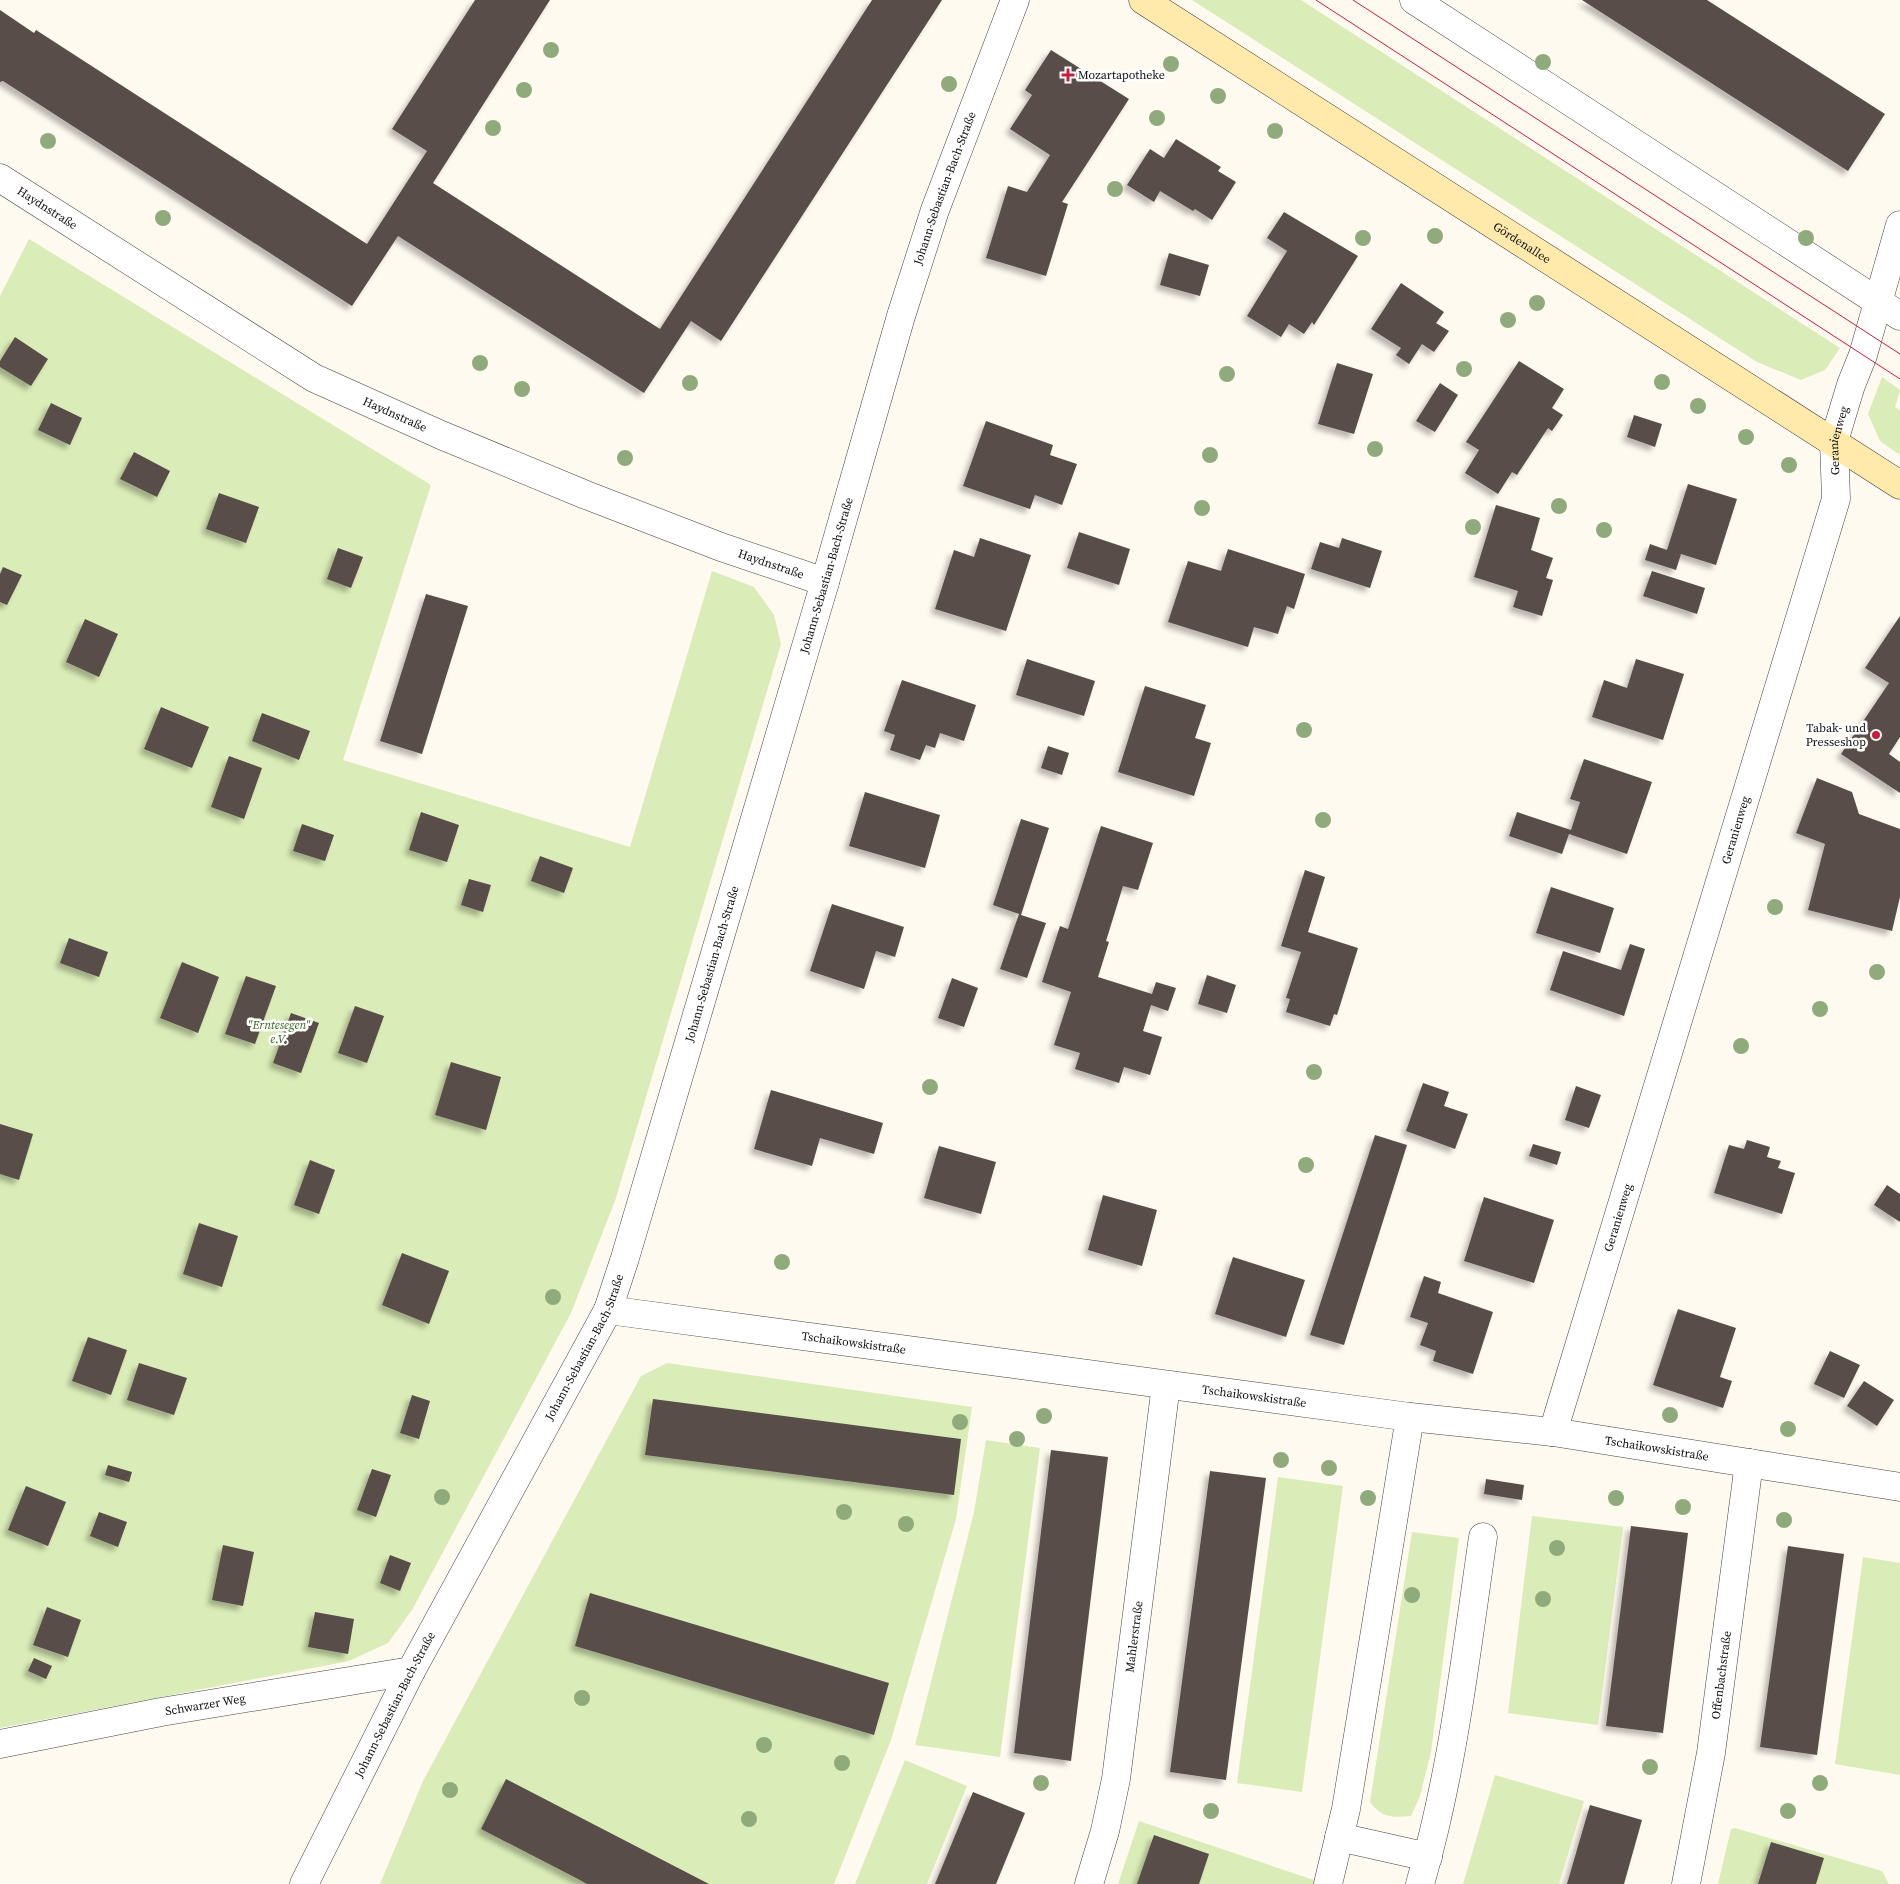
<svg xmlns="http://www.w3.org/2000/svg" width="1900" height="1884" font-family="'Source Serif 4',serif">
	<defs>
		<filter id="shadow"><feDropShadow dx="-4.5" dy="4.5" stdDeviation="2.5" flood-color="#0004"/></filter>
	</defs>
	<rect width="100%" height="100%" fill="#fffaf0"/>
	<path fill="#daecb7" d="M1192 0H1301L1840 348 1825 370 1801 380 1757 362Z
		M29 239 431 485 343 760 630 847 712 571 754 587 774 615 781 644 615 1201 571 1313 412 1610 388 1643 349 1661 0 1728V296Z
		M1882 377 1900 390 1895 407 1900 410V455L1880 441 1868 414Z
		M667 1363 972 1407 956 1519 891 1740 834 1884H380L423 1781 641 1376Z
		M986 1440 1040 1448 1000 1757 915 1745 974 1512Z
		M1278 1477 1343 1486 1302 1792 1237 1783Z
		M1532 1516 1623 1527 1598 1725 1508 1713Z
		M1412 1532 1459 1538 1431 1752 1420 1796 1411 1816C1391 1817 1383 1819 1370 1802Z
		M1863 1557 1900 1563V1775L1835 1764Z
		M905 1760 967 1786 927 1884H855Z
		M1495 1775 1584 1801 1559 1884H1463Z
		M1139 1821 1317 1881 1316 1884H1118Z
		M1735 1828 1882 1871 1889 1884H1718L1731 1829Z"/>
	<path fill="#584d4a" filter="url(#shadow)" d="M475 0H550L433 183 660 329 872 0H942L721 341 691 321 644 393 398 236 352 306 3 81 0 82V10L34 33 36 30 367 244 427 151 392 129Z
		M1582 0H1707L1885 114 1848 171Z
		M1051 50 1129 99 1062 202 1068 204 1046 276 986 258 1008 186 1027 192 1050 155 1010 129 1032 95 1025 90Z
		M1176 139 1221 167 1218 171 1236 182 1212 220 1195 209 1193 211 1160 191 1154 202 1127 185 1150 149 1164 158Z
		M1284 212 1358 256 1314 325 1312 322 1304 334 1289 324 1281 337 1247 316 1287 251 1267 238Z
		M1169 253 1209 265 1200 296 1160 285Z
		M1401 283 1444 312 1436 323 1449 331 1434 352 1422 344 1409 364 1396 355 1401 348 1371 329Z
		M15 337 48 359 31 386 0 367V361Z
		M1519 361 1564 389 1552 408 1563 415 1552 431 1548 428 1517 475 1512 472 1498 494 1465 473 1479 450 1466 442Z
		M1337 363 1373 374 1354 434 1318 424Z
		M1440 383 1458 395 1435 432 1416 421Z
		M51 403 82 418 70 445 38 430Z
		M1634 415 1662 424 1655 447 1627 437Z
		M986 421 1053 445 1050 455 1077 464 1062 505 1035 495 1030 509 963 486Z
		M134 452 170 471 157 497 120 479Z
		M1688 484 1737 499 1716 565 1681 554 1676 570 1645 560 1650 544 1667 550Z
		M219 493 259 507 246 543 206 529Z
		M1496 505 1540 518 1531 550 1553 558 1546 578 1553 580 1542 616 1513 607 1518 591 1474 577Z
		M1079 532 1130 549 1119 585 1067 568Z
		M980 538 1031 555 1006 631 935 609 954 550 974 557Z
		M1342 538 1382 551 1370 588 1311 569 1320 542 1339 548Z
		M338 548 363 557 351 588 327 579Z
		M1228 549 1305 574 1294 609 1287 606 1278 634 1254 627 1248 647 1168 622 1188 561 1221 571Z
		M3 567 22 575 7 605 0 602V574Z
		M1652 571 1705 588 1697 614 1643 596Z
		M426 594 468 606 422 754 380 741Z
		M1900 616V737L1889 754 1900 762V793L1841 754 1889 683 1865 668Z
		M85 619 118 634 99 677 66 662Z
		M1027 659 1095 681 1084 716 1016 695Z
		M1636 659 1684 674 1663 740 1592 717 1604 680 1627 688Z
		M902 680 976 705 964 741 940 733 935 748 926 745 920 760 890 750 895 735 884 731Z
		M1145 686 1206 705 1195 738 1211 743 1194 796 1118 772Z
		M161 707 209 727 192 768 144 749Z
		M262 713 310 731 299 760 252 741Z
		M1048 746 1069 753 1062 775 1041 768Z
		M229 756 262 768 244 819 211 807Z
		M1584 759 1652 782 1627 854 1569 834 1562 854 1509 836 1517 812 1571 830 1580 802 1570 799Z
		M1817 778 1852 792 1859 814 1900 829V897L1892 931 1808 910 1825 844 1796 833Z
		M865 792 940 815 925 868 849 846Z
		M421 812 459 825 447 862 409 850Z
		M1021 819 1049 828 1021 915 1046 923 1027 978 1000 969 1019 914 993 905Z
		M302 824 334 835 325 861 293 851Z
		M1101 826 1153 843 1138 890 1123 886 1106 941 1109 942 1098 977 1152 994 1156 982 1176 988 1168 1011 1151 1005 1143 1031 1162 1037 1150 1075 1124 1067 1119 1083 1075 1069 1080 1053 1054 1045 1071 992 1042 982 1060 926 1068 929Z
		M540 856 573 868 564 893 531 881Z
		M1305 870 1325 877 1308 932 1358 948 1337 1015 1334 1014 1330 1026 1286 1012 1290 999 1286 998 1301 952 1281 946Z
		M469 879 491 885 483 912 461 905Z
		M1551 887 1614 908 1600 953 1536 933Z
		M832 904 904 927 895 957 876 951 864 989 810 971Z
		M69 938 108 952 99 977 60 963Z
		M1630 944 1645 949 1624 1016 1550 990 1563 951 1621 970Z
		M182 962 219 977 198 1033 160 1018Z
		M1207 975 1236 985 1227 1013 1198 1004Z
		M246 976 276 986 255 1044 225 1034Z
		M952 978 978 988 964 1027 938 1018Z
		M355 1006 384 1016 367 1063 338 1053Z
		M291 1013 319 1023 301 1073 273 1063Z
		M451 1062 501 1077 486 1130 435 1115Z
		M1423 1083 1449 1092 1444 1106 1468 1114 1455 1149 1406 1131Z
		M1576 1086 1601 1095 1589 1128 1565 1120Z
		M771 1090 883 1123 874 1154 820 1138 812 1166 754 1149Z
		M0 1124 33 1134 19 1180 0 1174Z
		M1375 1135 1407 1145 1344 1345 1310 1335Z
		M1747 1140 1770 1147 1767 1157 1781 1161 1778 1168 1795 1173 1782 1214 1714 1193 1729 1145 1744 1149Z
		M1533 1144 1561 1152 1557 1165 1529 1156Z
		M939 1146 996 1162 981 1214 924 1198Z
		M310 1160 335 1170 319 1214 294 1205Z
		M1887 1185 1900 1194V1222L1874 1205Z
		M1103 1195 1157 1210 1142 1266 1088 1250Z
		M1484 1197 1554 1220 1534 1283 1464 1261Z
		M199 1223 238 1236 222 1287 183 1274Z
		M402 1253 449 1271 429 1324 382 1305Z
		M1233 1257 1305 1280 1286 1337 1215 1314Z
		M1424 1276 1441 1282 1438 1293 1493 1312 1473 1374 1433 1361 1436 1351 1420 1345 1428 1323 1410 1317Z
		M1678 1309 1736 1328 1720 1377 1732 1381 1723 1408 1653 1385Z
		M88 1337 127 1350 111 1395 72 1381Z
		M1830 1351 1860 1365 1844 1398 1814 1384Z
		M139 1363 187 1378 174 1415 127 1400Z
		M1864 1381 1894 1400 1877 1426 1847 1406Z
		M412 1395 430 1401 419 1439 400 1433Z
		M653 1399 961 1439 954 1495 645 1455Z
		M1051 1450 1108 1457 1071 1761 1014 1753Z
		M108 1465 132 1472 129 1482 105 1475Z
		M372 1469 391 1475 376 1517 357 1510Z
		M1210 1471 1266 1478 1226 1780 1170 1772Z
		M1486 1479 1524 1485 1522 1500 1484 1494Z
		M26 1486 66 1502 48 1546 8 1530Z
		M99 1512 127 1522 118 1547 90 1536Z
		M1631 1526 1688 1533 1663 1733 1606 1726Z
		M223 1545 254 1552 243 1606 212 1600Z
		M1788 1546 1844 1554 1817 1755 1760 1747Z
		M390 1555 411 1563 400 1591 380 1583Z
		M590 1593 889 1683 874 1735 575 1646Z
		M47 1607 81 1620 68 1657 33 1645Z
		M315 1612 354 1619 348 1654 308 1647Z
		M34 1658 52 1666 46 1679 28 1671Z
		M506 1779 709 1884H587L580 1880 481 1829Z
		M973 1792 1025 1813 996 1884H935Z
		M1590 1805 1642 1820 1624 1884H1567Z
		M1154 1835 1209 1854 1199 1884H1137Z
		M1771 1842 1824 1858 1816 1884H1758Z"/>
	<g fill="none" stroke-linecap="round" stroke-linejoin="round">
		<g stroke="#414141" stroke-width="29">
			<g id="street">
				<path d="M1414 0 1900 316"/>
				<path id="s1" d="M0 178 314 378 441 435 586 495 721 547 825 582"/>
				<path id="s2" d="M608 1310 1410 1417 1553 1432 1900 1487"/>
				<path id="s3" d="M1553 1432 1836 499 1834 441 1851 385 1863 355 1900 225"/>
				<path id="s4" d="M0 1744 161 1712 411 1671"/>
				<path d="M1339 1837 1428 1857"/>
				<path id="s5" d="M304 1884 411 1671 608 1310 625 1258 825 582 901 316 935 210 1015 0"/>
				<path id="s6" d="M1089 1884 1105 1831 1116 1779 1166 1385"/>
				<path d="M1328 1884 1346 1809 1410 1417"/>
				<path d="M1420 1884C1453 1771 1466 1653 1483 1537"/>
				<path id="s7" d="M1686 1884 1711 1753 1749 1463"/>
			</g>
		</g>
		<g stroke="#303030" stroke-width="29">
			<g id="secondary">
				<path id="s8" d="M1143 0 1900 485"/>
			</g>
		</g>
		<use href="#street" stroke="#fff" stroke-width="28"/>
		<use href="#secondary" stroke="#ffeaab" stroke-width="28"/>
		<path stroke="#c71e3e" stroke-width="1" d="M1316 0 1900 379
			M1353 0 1900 354"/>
	</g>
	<g fill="#90ab7b">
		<circle cx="551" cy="50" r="8"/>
		<circle cx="1543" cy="62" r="8"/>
		<circle cx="1171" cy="64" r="8"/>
		<circle cx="949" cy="84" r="8"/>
		<circle cx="524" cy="90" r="8"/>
		<circle cx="1218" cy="96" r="8"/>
		<circle cx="1157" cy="118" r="8"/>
		<circle cx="493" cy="128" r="8"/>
		<circle cx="1275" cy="131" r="8"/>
		<circle cx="48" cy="141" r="8"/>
		<circle cx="1115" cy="189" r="8"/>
		<circle cx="163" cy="218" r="8"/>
		<circle cx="1435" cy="236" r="8"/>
		<circle cx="1363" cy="238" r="8"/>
		<circle cx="1806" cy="238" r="8"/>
		<circle cx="1537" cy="303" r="8"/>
		<circle cx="1508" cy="320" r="8"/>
		<circle cx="480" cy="363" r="8"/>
		<circle cx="1464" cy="369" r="8"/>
		<circle cx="1227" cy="374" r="8"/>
		<circle cx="1662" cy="382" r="8"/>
		<circle cx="690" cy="383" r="8"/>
		<circle cx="522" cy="389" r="8"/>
		<circle cx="1698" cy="406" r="8"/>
		<circle cx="1746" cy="437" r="8"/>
		<circle cx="1375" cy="449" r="8"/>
		<circle cx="1210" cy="455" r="8"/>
		<circle cx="625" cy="458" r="8"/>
		<circle cx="1789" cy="465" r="8"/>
		<circle cx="1559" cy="506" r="8"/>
		<circle cx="1202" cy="508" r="8"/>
		<circle cx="1473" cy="527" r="8"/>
		<circle cx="1604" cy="530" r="8"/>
		<circle cx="1304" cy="730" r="8"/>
		<circle cx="1323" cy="820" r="8"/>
		<circle cx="1775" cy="907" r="8"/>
		<circle cx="1877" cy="972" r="8"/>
		<circle cx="1820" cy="1009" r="8"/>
		<circle cx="1741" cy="1046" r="8"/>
		<circle cx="1314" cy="1072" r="8"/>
		<circle cx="930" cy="1087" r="8"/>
		<circle cx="1306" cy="1165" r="8"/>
		<circle cx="782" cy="1262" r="8"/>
		<circle cx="553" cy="1297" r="8"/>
		<circle cx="1670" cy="1415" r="8"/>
		<circle cx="1044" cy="1416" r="8"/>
		<circle cx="960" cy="1422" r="8"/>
		<circle cx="1788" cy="1429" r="8"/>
		<circle cx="1017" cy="1439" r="8"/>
		<circle cx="1281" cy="1460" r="8"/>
		<circle cx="1329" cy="1468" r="8"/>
		<circle cx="442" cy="1497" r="8"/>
		<circle cx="1368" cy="1498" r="8"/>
		<circle cx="1616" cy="1498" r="8"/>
		<circle cx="1683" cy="1507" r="8"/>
		<circle cx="844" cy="1512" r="8"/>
		<circle cx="1784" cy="1520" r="8"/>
		<circle cx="906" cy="1524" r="8"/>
		<circle cx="1557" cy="1548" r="8"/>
		<circle cx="1412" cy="1595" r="8"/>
		<circle cx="1543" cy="1599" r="8"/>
		<circle cx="582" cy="1698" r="8"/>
		<circle cx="764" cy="1745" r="8"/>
		<circle cx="842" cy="1763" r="8"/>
		<circle cx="1650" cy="1767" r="8"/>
		<circle cx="1041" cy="1783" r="8"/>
		<circle cx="1820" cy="1783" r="8"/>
		<circle cx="450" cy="1790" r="8"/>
		<circle cx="1211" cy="1811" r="8"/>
		<circle cx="1788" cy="1811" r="8"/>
		<circle cx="749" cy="1819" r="8"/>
	</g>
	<g fill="#c71e3e" stroke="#fff" stroke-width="2">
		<path d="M1065.5 67.5h5v5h5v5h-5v5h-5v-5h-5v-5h5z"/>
		<circle cx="1876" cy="735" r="5"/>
	</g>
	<g text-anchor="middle" stroke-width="5" stroke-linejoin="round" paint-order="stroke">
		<g font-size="12" fill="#0e0e0e" stroke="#fff" text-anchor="start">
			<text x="1078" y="79">Mozartapotheke</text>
			<text x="1866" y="732" text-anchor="end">Tabak- und<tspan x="1866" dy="14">Presseshop</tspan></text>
		</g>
		<g font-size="12" fill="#0e0e0e" stroke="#fff">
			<text dy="4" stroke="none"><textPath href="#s5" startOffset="1821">Johann-Sebastian-Bach-Straße</textPath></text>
			<text dy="4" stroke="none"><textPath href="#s1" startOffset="56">Haydnstraße</textPath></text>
			<text dy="4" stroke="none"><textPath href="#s8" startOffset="450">Gördenallee</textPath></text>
			<text dy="4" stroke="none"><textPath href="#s1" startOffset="461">Haydnstraße</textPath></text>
			<text dy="4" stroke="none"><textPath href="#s3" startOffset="1034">Geranienweg</textPath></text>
			<text dy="4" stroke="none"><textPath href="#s1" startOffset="866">Haydnstraße</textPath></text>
			<text dy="4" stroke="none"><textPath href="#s5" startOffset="1416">Johann-Sebastian-Bach-Straße</textPath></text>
			<text dy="4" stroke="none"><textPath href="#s3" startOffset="629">Geranienweg</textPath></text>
			<text dy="4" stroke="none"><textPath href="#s5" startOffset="1011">Johann-Sebastian-Bach-Straße</textPath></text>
			<text dy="4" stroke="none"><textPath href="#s3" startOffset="224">Geranienweg</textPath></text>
			<text dy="4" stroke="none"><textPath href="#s2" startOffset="248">Tschaikowskistraße</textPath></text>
			<text dy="4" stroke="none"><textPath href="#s5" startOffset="606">Johann-Sebastian-Bach-Straße</textPath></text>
			<text dy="4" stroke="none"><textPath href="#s2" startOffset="652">Tschaikowskistraße</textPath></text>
			<text dy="4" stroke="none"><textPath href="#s2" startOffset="1058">Tschaikowskistraße</textPath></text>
			<text dy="4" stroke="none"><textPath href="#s6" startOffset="252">Mahlerstraße</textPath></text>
			<text dy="4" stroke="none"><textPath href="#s7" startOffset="212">Offenbachstraße</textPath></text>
			<text dy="4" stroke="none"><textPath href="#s4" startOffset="209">Schwarzer Weg</textPath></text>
			<text dy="4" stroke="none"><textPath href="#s5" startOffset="201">Johann-Sebastian-Bach-Straße</textPath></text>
		</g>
		<g font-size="12" font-style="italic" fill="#366a1b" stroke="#fff">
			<text x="279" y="1029">"Erntesegen"<tspan x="279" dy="14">e.V.</tspan></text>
		</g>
	</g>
</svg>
